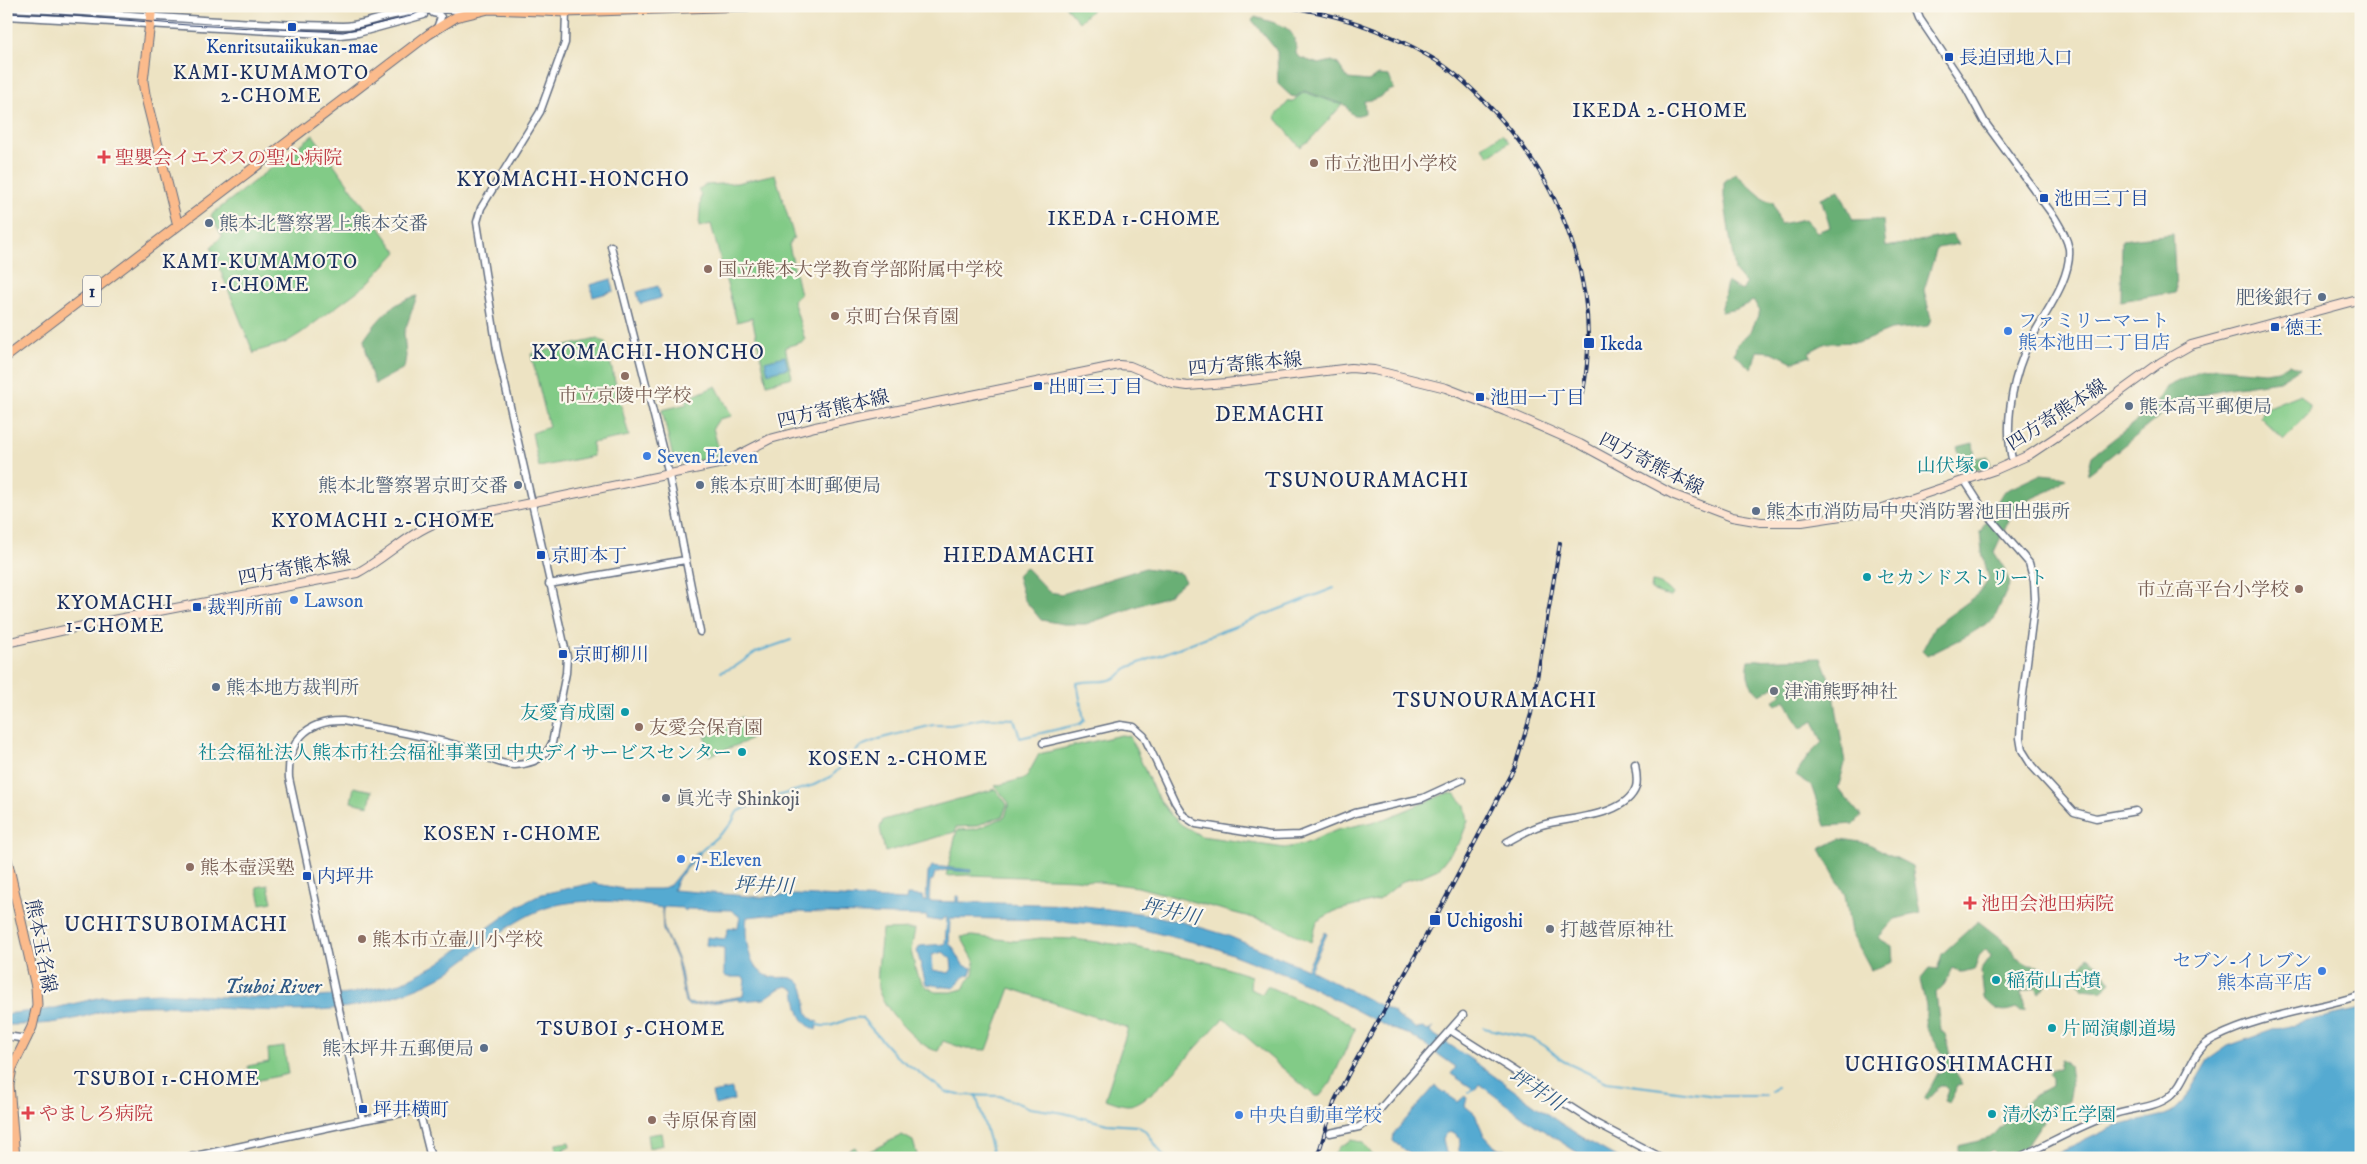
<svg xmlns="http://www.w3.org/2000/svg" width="2367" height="1164" font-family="'IM FELL DW Pica','Noto Serif JP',serif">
	<rect width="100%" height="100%" fill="#fbf7ec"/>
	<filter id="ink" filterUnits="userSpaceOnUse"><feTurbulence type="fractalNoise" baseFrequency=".02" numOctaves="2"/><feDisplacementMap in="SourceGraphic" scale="10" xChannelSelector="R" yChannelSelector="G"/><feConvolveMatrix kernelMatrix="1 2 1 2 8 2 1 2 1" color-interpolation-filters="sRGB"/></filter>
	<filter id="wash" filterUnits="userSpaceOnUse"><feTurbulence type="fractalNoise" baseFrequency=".0096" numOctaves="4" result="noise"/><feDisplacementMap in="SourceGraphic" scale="20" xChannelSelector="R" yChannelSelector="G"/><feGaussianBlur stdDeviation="1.12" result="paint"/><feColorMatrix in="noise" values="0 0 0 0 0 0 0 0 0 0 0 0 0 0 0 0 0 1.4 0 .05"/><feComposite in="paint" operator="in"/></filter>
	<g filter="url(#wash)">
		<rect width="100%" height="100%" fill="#ede3c3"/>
		<path fill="#82cb87" stroke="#4e7d72" d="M1065 6H1096L1079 22Z
			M1304 92 1342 105 1310 140 1300 147 1275 117 1289 101H1293Z
			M1502 134 1509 142 1489 156 1482 147Z
			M313 135 397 252 367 284 301 333 285 343 254 352V354L211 247 222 236 211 215Z
			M775 174 794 237 789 245 800 295 793 300 805 340 802 342 785 347 792 377 767 384 752 318 737 322 711 224 699 227 701 194 698 190 705 185 737 183Z
			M597 339 605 342 629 436 592 443 593 456 539 467 532 433 549 427 531 354Z
			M716 386 732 416 719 419 713 428 720 454 706 459 677 464 674 462 662 410 687 404 686 399Z
			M2300 394 2310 405 2309 412 2284 440 2260 417 2263 409Z
			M1652 582C1661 583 1667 587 1673 594L1671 597 1651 590Z
			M742 717 750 740 709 756 705 737Z
			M1121 735 1130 736 1154 791 1169 813 1182 825 1201 836 1285 848 1304 844 1337 830 1385 819 1447 793 1455 794 1465 805 1468 821 1460 841 1438 869 1422 876 1403 881 1379 900 1335 911 1317 921 1311 942 1272 923 1138 887 1076 879 969 875 946 876 957 830 976 829 1005 817 1009 803 995 786 1026 778 1039 754Z
			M354 787 372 791 369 806 351 802Z
			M995 789 1007 804 1003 816 975 826 956 827 955 832 885 852 880 828 883 820Z
			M268 885 272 902 261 904 257 887Z
			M915 929 911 951 917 975 925 986 936 992H952L963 989 973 974 975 962 961 937 972 936 1015 941 1041 938 1073 939 1130 946 1210 963 1251 976 1250 989 1262 994 1267 986 1340 1018 1349 1023 1355 1029 1331 1082 1320 1096H1315L1228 1021 1223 1019C1204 1036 1150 1107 1128 1105 1121 1105 1112 1101 1105 1099L1128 1028 1010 988 987 1050 966 1049 943 1041 938 1051C921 1050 881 1006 878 988 876 974 881 946 882 930Z
			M284 1047 288 1074 250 1082 248 1066 269 1062 268 1049Z
			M661 1133 663 1145 649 1148 647 1135Z
			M902 1135 913 1141 918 1158H835L855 1147 860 1156Z
			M1352 1140 1362 1142 1375 1158H1332L1339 1147Z
			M569 1142 570 1147 564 1148 565 1158H551L556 1156V1144Z"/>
		<path fill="#69af74" stroke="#426f69" d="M1255 17C1279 25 1297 24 1296 54L1301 58 1319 64 1332 61 1338 64 1348 79 1368 81 1379 75 1389 76 1394 89C1380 94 1383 99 1364 101L1365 113C1356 117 1350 116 1347 106L1304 91 1296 97 1291 96 1278 84 1277 51 1252 20Z
			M1735 173 1765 200 1773 202 1780 224 1805 219 1817 232 1830 227 1821 198 1839 190 1853 220 1874 219 1883 221 1886 247 1952 235 1959 244 1937 248 1924 290 1931 319 1928 326 1891 330 1861 342 1826 343 1809 352 1811 356 1793 362 1772 352 1757 351 1752 369 1734 354 1737 344 1751 331 1760 311 1753 301 1737 309 1721 312 1727 282 1742 291 1746 284 1735 271 1724 197V182Z
			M2173 234 2176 292 2121 301 2122 240Z
			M417 296 404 333 406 356 404 368 375 384 370 370 364 340C378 319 392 302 417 296Z
			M2289 364 2300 368 2279 381 2229 388 2176 400 2155 420 2087 475 2092 456 2154 407 2166 387 2199 371 2217 368 2265 372 2278 370Z
			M1973 443 1975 458 1988 456 1991 465 1966 474 1957 447Z
			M2041 474 2061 476 2066 478 2051 490 2030 499 2021 507 2010 518 1994 552 2004 568 2010 583 1994 619 1967 636 1927 656 1922 651 1935 626 1979 594 1989 579 1982 552 1980 532 2003 492Z
			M1025 567 1049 592 1062 594 1145 568 1180 573 1185 581 1167 596 1086 624H1063L1041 620 1024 599 1017 575Z
			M1821 658 1833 688 1845 763 1838 788 1861 816 1854 824 1825 826 1811 785 1796 775 1808 756 1822 742 1813 721 1800 729 1785 700 1776 705 1773 702 1782 693 1776 685 1760 695C1748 685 1746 675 1749 660Z
			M1840 839 1867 843 1912 866 1920 913 1895 919 1878 938 1892 946 1893 962 1871 970 1851 933 1845 895 1820 849Z
			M1978 921 2010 946 2015 957 2029 965 2040 966 2049 970C2049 980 2047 987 2039 993L2036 987 2022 992 2025 1010 2020 1011 2016 1008C2000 1014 1996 1010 1984 998L1981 971 1991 957 1986 949 1979 956 1974 970 1963 973 1953 968 1944 985 1936 993 1940 1030 1945 1034 1953 1068 1963 1084 1958 1085 1949 1103 1944 1101 1948 1090 1944 1086H1940L1928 1099H1924L1938 1073 1943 1071 1945 1064 1943 1054 1926 1028V1006L1920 980 1929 969 1937 970 1942 954Z
			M2088 957 2102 969 2111 982 2101 991 2083 989 2079 982 2078 970Z
			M2061 1060 2069 1065 2072 1086 2069 1101 2049 1112 2023 1151 2005 1158H1996V1154L1992 1150 1980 1158 1959 1156V1146L1990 1138 2014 1112 2035 1095 2052 1086V1079L2048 1075 2051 1070 2059 1069Z"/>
		<path fill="#54aad1" stroke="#386c98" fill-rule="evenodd" d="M611 279 614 291 593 297 590 285Z
			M658 286 661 298 640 304 637 292Z
			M785 356 788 368 768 373 765 361Z
			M698 851 701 853 679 877 673 890 760 897 796 895 906 900 907 895 922 896 923 901H926L928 873 932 866 971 870V872L945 870 935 873 933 880 930 881 929 901 956 902V896H959L958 902 1077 905 1146 914 1182 922 1226 935 1307 969 1325 932 1327 934 1310 970 1395 1013V1015L1417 1029 1423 1028 1428 1031 1434 1026 1430 1032C1494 1072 1550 1122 1618 1158H1586L1527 1120 1479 1084 1475 1090 1451 1074 1456 1067 1411 1035 1392 1029 1294 978 1213 947 1136 928 1108 925 1048 920 950 918 949 944 953 947 963 965 972 968 970 974 962 978 954 988 926 984 917 951 920 946 945 944 947 917 939 921 927 919V916L796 912 747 917C744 936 747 971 771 977 781 979 792 974 800 983 811 996 799 1015 818 1022L816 1030C798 1022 798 1008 795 990L788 986 780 988 764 999 739 1001V999L689 1006 685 1002 677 961 663 930 662 908C630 902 593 898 561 904 518 912 483 948 448 972 426 987 386 1000 360 1005 280 1020 200 1001 122 1007 107 1008 92 1015 78 1018 54 1024 31 1025 6 1025V1014L51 1009 102 997 121 995 159 993 226 997 311 998 348 994 401 983 436 965 520 905 542 894 593 883 623 889H661L670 885ZM666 907 682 908 686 911V909L731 910 740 917 738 927 728 929 725 939 707 937 706 945 724 948V975L727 977H742L745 979 743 996 696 1004 687 1003C683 991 683 977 679 964 672 942 660 934 663 908ZM943 952 951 959 952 969 949 973 933 970 932 955Z
			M2361 1009V1158H2048L2113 1127 2165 1115 2175 1110 2184 1101 2208 1060 2228 1046 2281 1027Z
			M1435 1086 1458 1102 1465 1096 1467 1098 1465 1106 1475 1114 1484 1135 1495 1147 1531 1158H1421L1405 1151 1393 1141 1394 1133ZM1453 1132 1461 1138 1458 1154 1453 1157 1446 1153 1443 1139 1447 1133Z
			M732 1089 734 1100 715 1105 712 1093Z"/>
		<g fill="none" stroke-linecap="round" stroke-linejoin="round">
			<path stroke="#54aad1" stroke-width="2" d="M721 672 736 666 756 652 791 640
				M700 852 731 824 737 812 758 802 814 785 832 776 861 746 882 738 933 725H951L986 718 1014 719 1020 738 1080 724 1084 720 1077 683C1103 678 1107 688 1129 667L1334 588
				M815 1024C835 1032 843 1015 862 1018L896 1056 946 1092 959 1095 1000 1096 1030 1108 1064 1113 1107 1124 1137 1126 1146 1131 1165 1158
				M1484 1028 1533 1039 1545 1046 1563 1061 1607 1082 1716 1096H1766
				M1771 1092 1777 1087
				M1469 1093 1474 1087
				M976 1095 994 1158"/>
		</g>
	</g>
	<g filter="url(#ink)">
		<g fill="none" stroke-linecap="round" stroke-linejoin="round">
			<g stroke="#646e81" stroke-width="9">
				<path id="tertiary" d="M1915 6 1920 19 1965 86 1984 121 2055 218C2061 228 2067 238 2069 249 2072 284 2036 323 2024 354 2011 386 2004 429 2013 463
					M6 8C118 12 230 25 342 26 360 26 377 18 394 15 418 10 448 8 472 11
					M433 13 438 14 441 17 437 28
					M6 16 340 35 358 33 424 15
					M611 246 669 475 700 632
					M1965 481 1985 512 2029 563 2034 581 2035 599 2022 702 2020 738 2022 750 2032 766 2074 812 2096 818 2136 811
					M549 584 685 560
					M1043 743 1121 725 1134 727 1144 736 1175 802 1184 816 1196 824 1270 836 1300 835 1355 813 1423 798 1462 780
					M1507 842C1518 836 1529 829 1542 825 1567 817 1625 818 1636 787 1638 780 1636 771 1635 764
					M1450 1030 1597 1124 1662 1158
					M6 1036 27 1039
					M363 1120 289 778C287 742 306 720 343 721 382 729 422 735 460 746 478 751 496 765 515 765 531 764 546 758 552 743L566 673 567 657 497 349 477 222 481 208 540 112 565 43 566 12
					M1330 1133 1359 1127 1373 1117 1463 1015
					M186 1158 363 1120 419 1110 431 1158
					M2017 1158C2049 1144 2078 1126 2111 1115 2129 1108 2153 1109 2169 1097 2190 1081 2189 1050 2215 1038 2261 1015 2312 1010 2361 995"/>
			</g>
			<g stroke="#646e81" stroke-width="10">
				<path id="secondary" d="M6 643 92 624 357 573C386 558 407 534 438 522L723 463 770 439 815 427 1119 365 1130 366 1173 384 1188 386 1226 383 1351 368 1374 370 1446 388 1505 411 1580 444 1674 495 1732 517 1761 522H1802L1874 511 1995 470 2029 455 2077 423 2161 362 2191 345 2361 299"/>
			</g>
			<g stroke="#646e81" stroke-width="11">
				<path id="primary" d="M152 6 143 81 145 94 178 226
					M6 357 429 34 456 17 489 9 566 12 748 6
					M6 855 36 987 37 1005 32 1027 12 1068 9 1085 15 1158"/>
			</g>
			<use href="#tertiary" stroke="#fff" stroke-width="6"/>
			<use href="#secondary" stroke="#fde4d1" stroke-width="8"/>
			<use href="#primary" stroke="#fbbb8c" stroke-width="9"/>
			<path stroke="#1b2f5e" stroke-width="1" d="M6 13 61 15 188 25 343 32 411 16 431 6"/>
			<g stroke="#1b2f5e" stroke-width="4">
				<path id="rail" d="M1279 6C1333 12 1385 30 1432 58 1454 71 1472 89 1490 107 1561 181 1603 289 1583 392
					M1317 1158 1335 1100 1350 1071 1420 947 1515 766 1531 714 1560 543"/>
			</g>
			<use href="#rail" stroke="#fbf7ec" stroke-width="2" stroke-dasharray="5.5" stroke-linecap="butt"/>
		</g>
	</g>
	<g fill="#1a4fb4" stroke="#fbf7ec" stroke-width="2">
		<rect x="287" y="22" width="10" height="10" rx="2.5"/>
		<rect x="1944" y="52" width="10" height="10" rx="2.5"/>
		<rect x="2039" y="193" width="10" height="10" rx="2.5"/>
		<rect x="2270" y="322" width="10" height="10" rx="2.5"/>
		<rect x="1583" y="337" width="12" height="12" rx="2.5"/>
		<rect x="1033" y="381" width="10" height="10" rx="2.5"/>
		<rect x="1475" y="392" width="10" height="10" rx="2.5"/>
		<rect x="536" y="550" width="10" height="10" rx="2.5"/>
		<rect x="192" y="602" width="10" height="10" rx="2.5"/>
		<rect x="558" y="649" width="10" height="10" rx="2.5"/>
		<rect x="302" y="871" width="10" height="10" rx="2.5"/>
		<rect x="1429" y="914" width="12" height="12" rx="2.5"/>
		<rect x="358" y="1104" width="10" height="10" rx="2.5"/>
	</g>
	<g fill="#e0444e" stroke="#fbf7ec" stroke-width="2">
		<path d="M101.5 149.5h5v5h5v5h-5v5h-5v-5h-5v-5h5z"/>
		<path d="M1967.5 895.5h5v5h5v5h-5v5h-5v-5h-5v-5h5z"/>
		<path d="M25.5 1105.5h5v5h5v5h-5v5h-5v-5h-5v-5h5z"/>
	</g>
	<g fill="#8d6e63" stroke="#fbf7ec" stroke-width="2">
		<circle cx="1314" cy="163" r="5"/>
		<circle cx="708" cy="269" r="5"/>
		<circle cx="835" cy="316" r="5"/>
		<circle cx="625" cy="376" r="5"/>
		<circle cx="2299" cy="589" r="5"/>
		<circle cx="639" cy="727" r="5"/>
		<circle cx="190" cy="867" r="5"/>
		<circle cx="362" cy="939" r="5"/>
		<circle cx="652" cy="1120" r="5"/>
	</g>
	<g fill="#5c6f8a" stroke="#fbf7ec" stroke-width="2">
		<circle cx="209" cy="223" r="5"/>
		<circle cx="2322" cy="297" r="5"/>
		<circle cx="2129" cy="406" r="5"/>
		<circle cx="518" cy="485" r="5"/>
		<circle cx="700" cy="485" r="5"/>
		<circle cx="1756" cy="511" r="5"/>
		<circle cx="216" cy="687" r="5"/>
		<circle cx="484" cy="1048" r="5"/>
	</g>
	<g fill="#3f7fe0" stroke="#fbf7ec" stroke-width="2">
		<circle cx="2008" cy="331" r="5"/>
		<circle cx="647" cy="456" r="5"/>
		<circle cx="294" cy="600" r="5"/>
		<circle cx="681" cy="859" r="5"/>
		<circle cx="2322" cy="971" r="5"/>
		<circle cx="1239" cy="1115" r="5"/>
	</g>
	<g fill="#0f9aa8" stroke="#fbf7ec" stroke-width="2">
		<circle cx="1984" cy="465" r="5"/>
		<circle cx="1867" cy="577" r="5"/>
		<circle cx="625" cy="712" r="5"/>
		<circle cx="742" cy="752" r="5"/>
		<circle cx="1996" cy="980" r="5"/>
		<circle cx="2052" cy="1028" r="5"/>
		<circle cx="1992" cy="1114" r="5"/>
	</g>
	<g fill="#6b7280" stroke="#fbf7ec" stroke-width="2">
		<circle cx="1774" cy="691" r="5"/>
		<circle cx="666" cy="798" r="5"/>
		<circle cx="1550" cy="929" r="5"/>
	</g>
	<g text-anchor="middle" stroke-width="4.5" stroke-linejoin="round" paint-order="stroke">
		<rect fill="#fbf7ec" stroke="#5e6b89" stroke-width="1" x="83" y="275.5" width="18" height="31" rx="4"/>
		<g font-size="18" font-weight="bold" fill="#1b2f5e">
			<text x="92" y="297">1</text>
		</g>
		<g font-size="19" fill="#164399" stroke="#fbf7ec" text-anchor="start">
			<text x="292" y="53" text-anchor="middle">Kenritsutaiikukan-mae</text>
			<text x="1959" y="64">長迫団地入口</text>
			<text x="2054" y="205">池田三丁目</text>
			<text x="2285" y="334">徳王</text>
			<text x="1600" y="350">Ikeda</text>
			<text x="1048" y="393">出町三丁目</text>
			<text x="1490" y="404">池田一丁目</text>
			<text x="551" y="562">京町本丁</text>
			<text x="207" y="614">裁判所前</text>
			<text x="573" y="661">京町柳川</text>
			<text x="317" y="883">内坪井</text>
			<text x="1446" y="927">Uchigoshi</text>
			<text x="373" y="1116">坪井横町</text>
		</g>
		<g font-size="19" fill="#be3a42" stroke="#fbf7ec" text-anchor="start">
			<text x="115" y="164">聖嬰会イエズスの聖心病院</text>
			<text x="1981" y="910">池田会池田病院</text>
			<text x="39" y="1120">やましろ病院</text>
		</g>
		<g font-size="19" fill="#785e54" stroke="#fbf7ec" text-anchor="start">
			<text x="1324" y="170">市立池田小学校</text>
			<text x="718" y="276">国立熊本大学教育学部附属中学校</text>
			<text x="845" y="323">京町台保育園</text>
			<text x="625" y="402" text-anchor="middle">市立京陵中学校</text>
			<text x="2289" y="596" text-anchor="end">市立高平台小学校</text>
			<text x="649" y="734">友愛会保育園</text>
			<text x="200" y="874">熊本壺渓塾</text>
			<text x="372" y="946">熊本市立壷川小学校</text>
			<text x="662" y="1127">寺原保育園</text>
		</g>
		<g font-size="19" fill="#4e5e75" stroke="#fbf7ec" text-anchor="start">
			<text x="219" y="230">熊本北警察署上熊本交番</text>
			<text x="2312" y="304" text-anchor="end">肥後銀行</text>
			<text x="2139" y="413">熊本高平郵便局</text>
			<text x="508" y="492" text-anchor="end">熊本北警察署京町交番</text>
			<text x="710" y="492">熊本京町本町郵便局</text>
			<text x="1766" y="518">熊本市消防局中央消防署池田出張所</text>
			<text x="226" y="694">熊本地方裁判所</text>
			<text x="474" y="1055" text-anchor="end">熊本坪井五郵便局</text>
		</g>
		<g font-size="19" fill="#366cbe" stroke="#fbf7ec" text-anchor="start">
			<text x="2018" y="327">ファミリーマート<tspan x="2018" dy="22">熊本池田二丁目店</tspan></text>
			<text x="657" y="463">Seven Eleven</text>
			<text x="304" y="607">Lawson</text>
			<text x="691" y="866">7-Eleven</text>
			<text x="2312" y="967" text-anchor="end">セブン-イレブン<tspan x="2312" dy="22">熊本高平店</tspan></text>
			<text x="1249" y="1122">中央自動車学校</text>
		</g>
		<g font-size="19" fill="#1b2f5e" stroke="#fbf7ec">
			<text transform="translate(1245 363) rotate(-5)" y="7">四方寄熊本線</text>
			<text transform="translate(833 408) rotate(-13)" y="7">四方寄熊本線</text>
			<text transform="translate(2056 414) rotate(-33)" y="7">四方寄熊本線</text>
			<text transform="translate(1652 463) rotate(27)" y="7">四方寄熊本線</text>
			<text transform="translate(294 567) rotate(-11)" y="7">四方寄熊本線</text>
			<text transform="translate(42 946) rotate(79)" y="7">熊本玉名線</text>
		</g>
		<g font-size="19" fill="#0d838f" stroke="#fbf7ec" text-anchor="start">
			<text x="1974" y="472" text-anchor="end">山伏塚</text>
			<text x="1877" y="584">セカンドストリート</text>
			<text x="615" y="719" text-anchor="end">友愛育成園</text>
			<text x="732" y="759" text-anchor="end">社会福祉法人熊本市社会福祉事業団 中央デイサービスセンター</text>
			<text x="2006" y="987">稲荷山古墳</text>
			<text x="2062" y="1035">片岡演劇道場</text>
			<text x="2002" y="1121">清水が丘学園</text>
		</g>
		<g font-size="19" fill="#5b616d" stroke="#fbf7ec" text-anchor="start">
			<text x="1784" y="698">津浦熊野神社</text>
			<text x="676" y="805">眞光寺 Shinkoji</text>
			<text x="1560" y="936">打越菅原神社</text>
		</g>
		<g font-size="20" letter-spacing="1" fill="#1b2f5e" stroke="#fbf7ec">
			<text x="271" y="79">KAMI-KUMAMOTO<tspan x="271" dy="23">2-CHOME</tspan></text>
			<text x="1660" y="117">IKEDA 2-CHOME</text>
			<text x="1134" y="225">IKEDA 1-CHOME</text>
			<text x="260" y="268">KAMI-KUMAMOTO<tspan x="260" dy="23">1-CHOME</tspan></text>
			<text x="383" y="527">KYOMACHI 2-CHOME</text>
			<text x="115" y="609">KYOMACHI<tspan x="115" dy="23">1-CHOME</tspan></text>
			<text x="898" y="765">KOSEN 2-CHOME</text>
			<text x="512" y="840">KOSEN 1-CHOME</text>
			<text x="631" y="1035">TSUBOI 5-CHOME</text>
			<text x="167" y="1085">TSUBOI 1-CHOME</text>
		</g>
		<g font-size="20" font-style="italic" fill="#2f5a86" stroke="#fbf7ec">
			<text transform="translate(764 885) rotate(2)" y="7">坪井川</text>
			<text transform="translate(1171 911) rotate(13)" y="7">坪井川</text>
			<text x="273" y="993">Tsuboi River</text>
			<text transform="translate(1537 1089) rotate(33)" y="7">坪井川</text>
		</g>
		<g font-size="21" letter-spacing="1" fill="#1b2f5e" stroke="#fbf7ec">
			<text x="573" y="186">KYOMACHI-HONCHO</text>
			<text x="648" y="359">KYOMACHI-HONCHO</text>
			<text x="1270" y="421">DEMACHI</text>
			<text x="1367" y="487">TSUNOURAMACHI</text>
			<text x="1019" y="562">HIEDAMACHI</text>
			<text x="1495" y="707">TSUNOURAMACHI</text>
			<text x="176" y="931">UCHITSUBOIMACHI</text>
			<text x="1949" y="1071">UCHIGOSHIMACHI</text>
		</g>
	</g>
	<rect width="2367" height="1164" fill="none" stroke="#fbf7ec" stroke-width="25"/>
</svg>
